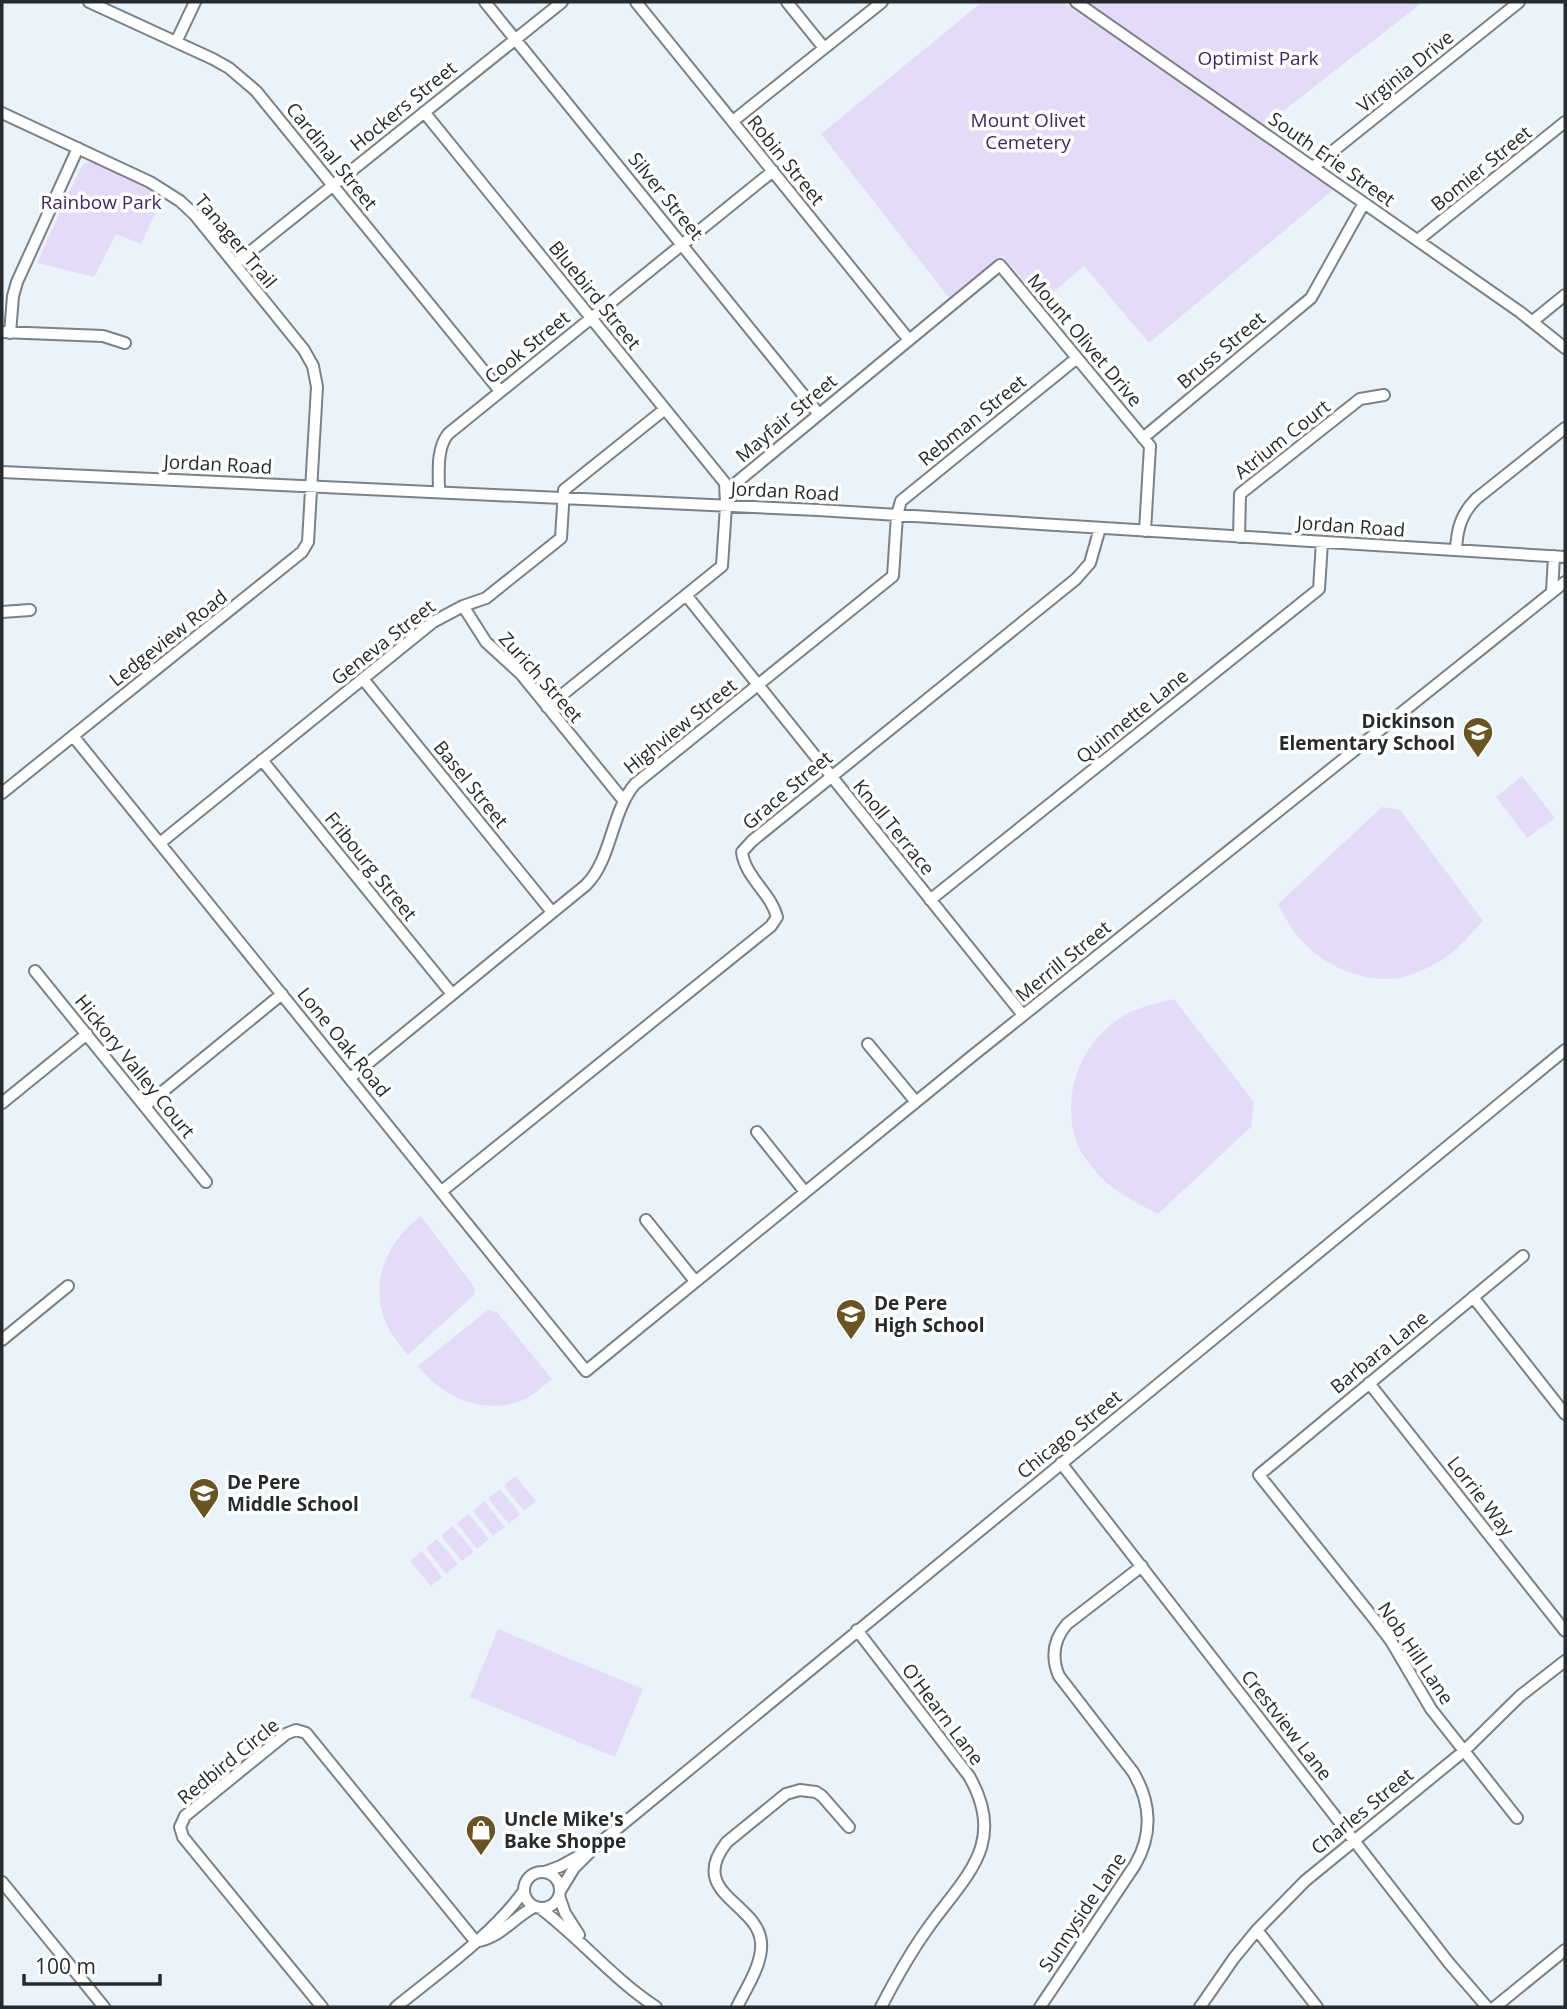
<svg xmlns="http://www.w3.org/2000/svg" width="1567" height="2009" font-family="'Open Sans',sans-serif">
	<rect width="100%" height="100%" fill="#eaf3f9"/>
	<path fill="#e4dbf9" d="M982 2H1063L1333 190 1149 343 1084 266 1042 302 1003 256 950 299 821 134Z
		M1076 2H1423L1260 129Z
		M92 161 164 195 141 244 116 234 94 277 37 263 80 169 84 164Z
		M1522 776 1555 818 1527 838 1496 797Z
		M1382 807 1400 810 1483 921C1473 931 1464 943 1453 952 1441 962 1414 976 1399 978 1366 983 1328 968 1305 944 1293 932 1285 918 1278 904Z
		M1174 999 1254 1102 1251 1127 1158 1214C1134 1201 1109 1190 1093 1168 1087 1161 1079 1150 1076 1141 1061 1093 1081 1042 1123 1016 1138 1007 1157 1003 1174 999Z
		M421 1216 475 1288 474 1295 408 1355C400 1345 391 1335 386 1323 368 1283 388 1240 421 1216Z
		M488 1310 497 1312 552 1379C540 1389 529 1399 515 1403 477 1413 441 1395 418 1366Z
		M515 1476 536 1501 524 1511 504 1486Z
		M500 1489 520 1514 509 1524 488 1498Z
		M484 1501 505 1527 493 1536 473 1511Z
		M469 1514 489 1539 477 1549 457 1523Z
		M453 1526 474 1552 462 1561 441 1536Z
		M437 1539 458 1564 446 1574 426 1548Z
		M422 1551 442 1577 431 1586 410 1561Z
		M498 1629 643 1689 615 1757 470 1697Z"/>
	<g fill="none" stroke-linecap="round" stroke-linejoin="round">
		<g stroke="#7a8288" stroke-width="14">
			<path id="minor" d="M89 2 213 59 229 68 256 91 500 391
				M485 2 818 413
				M636 2 909 340
				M787 2 824 48
				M1076 2 1520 312 1565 348
				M176 42 195 2
				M424 112 725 483 726 503
				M2 113 150 182 180 201 195 215 304 350 313 366 317 387 308 542 302 552 2 793
				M733 121 882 2
				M1313 167 1519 2
				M1418 240 1565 122
				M235 264 562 2
				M1533 321 1565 295
				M2 332 103 336 125 343
				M10 333 13 296 17 282 78 148
				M1143 438 1311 298 1364 203
				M2 472 818 510 1565 557
				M439 492C439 474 436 449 448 434L773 171
				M1239 537 1240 494 1360 399 1384 395
				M1456 550C1457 529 1461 514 1476 499L1565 428
				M1552 592 1554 556
				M686 595 1023 1015
				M463 606 486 642 521 674 624 801
				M2 612 30 610
				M363 679 552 912
				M547 707 722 566 726 506 737 482 1000 265 1150 446 1145 531
				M73 736 586 1371 971 1057 1565 582
				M262 760 452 994
				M160 843 433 622 463 606 486 598 561 538 564 490 665 409
				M930 900 1319 589 1322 542
				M35 971 206 1182
				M868 1044 916 1102
				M350 1078 586 885C612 859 611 812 635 784L893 576 897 515 901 501 1077 358
				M2 1103 87 1034
				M145 1106 282 994
				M757 1132 805 1192
				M442 1191 771 926 777 917C771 893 745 877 742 852L752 841 1076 579 1090 563 1100 528
				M646 1220 695 1281
				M1473 1297 1565 1414
				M2 1340 68 1286
				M1369 1383 1565 1631
				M1061 1463 1449 1963 1487 2007
				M857 1630 969 1776C1008 1844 965 1876 928 1928 910 1953 895 1980 881 2007
				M1517 1818 1431 1709 1391 1641 1375 1620 1259 1475 1523 1256
				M524 1890a18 18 0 1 1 36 0a18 18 0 1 1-36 0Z
				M545 1872 561 1866 581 1855
				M2 1882 104 2007
				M560 1891 574 1868 596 1846 1565 1050
				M559 1896 565 1913 579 1935
				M540 1908C581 1939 613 1979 656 2007
				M1257 1930 1317 2007
				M479 1941C502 1936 513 1918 534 1907
				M322 2007 183 1837 180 1827 185 1816 286 1734 296 1730 306 1733 476 1942
				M396 2007C440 1971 490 1937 524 1891
				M737 2007C746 1988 763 1964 761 1942 758 1903 686 1893 727 1842L786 1794 800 1790 816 1792 822 1796 849 1827
				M1040 2007 1135 1865C1153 1834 1151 1802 1133 1772L1059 1676C1051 1657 1053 1640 1067 1624L1142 1566
				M1200 2007 1234 1958 1257 1930 1305 1881 1464 1751 1520 1696 1565 1661
				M1495 2007 1565 1950"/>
		</g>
		<use href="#minor" stroke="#fff" stroke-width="10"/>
	</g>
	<defs>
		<g id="school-pin" transform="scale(1.575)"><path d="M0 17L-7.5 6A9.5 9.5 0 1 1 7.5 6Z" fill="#695423" stroke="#fff"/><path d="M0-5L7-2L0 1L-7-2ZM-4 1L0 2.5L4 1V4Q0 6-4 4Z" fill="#fff"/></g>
		<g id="shop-pin" transform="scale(1.575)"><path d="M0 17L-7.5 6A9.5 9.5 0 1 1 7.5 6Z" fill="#695423" stroke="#fff"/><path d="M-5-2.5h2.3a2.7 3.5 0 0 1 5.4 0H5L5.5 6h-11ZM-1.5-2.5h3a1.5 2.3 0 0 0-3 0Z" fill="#fff"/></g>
	</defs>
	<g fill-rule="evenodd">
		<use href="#school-pin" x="1478" y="732"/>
		<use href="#school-pin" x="851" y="1314"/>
		<use href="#school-pin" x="204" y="1493"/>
		<use href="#shop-pin" x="481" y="1830"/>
	</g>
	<g text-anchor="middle" stroke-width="7" stroke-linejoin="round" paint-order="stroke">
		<g font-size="19" fill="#412566" stroke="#fff">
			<text x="1258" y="65">Optimist Park</text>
			<text x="1028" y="127">Mount Olivet<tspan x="1028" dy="22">Cemetery</tspan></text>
			<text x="101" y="209">Rainbow Park</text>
		</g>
		<g font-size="19" fill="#272b2d" stroke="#fff">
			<text transform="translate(1405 71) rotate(-39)" y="7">Virginia Drive</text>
			<text transform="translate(403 106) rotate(-39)" y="7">Hockers Street</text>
			<text transform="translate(332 156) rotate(51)" y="7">Cardinal Street</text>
			<text transform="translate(1332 159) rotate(35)" y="7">South Erie Street</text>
			<text transform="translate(786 160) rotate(51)" y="7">Robin Street</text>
			<text transform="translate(1481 168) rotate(-39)" y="7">Bomier Street</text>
			<text transform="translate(666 196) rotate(51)" y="7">Silver Street</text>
			<text transform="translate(236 241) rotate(50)" y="7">Tanager Trail</text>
			<text transform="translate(595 295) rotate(51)" y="7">Bluebird Street</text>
			<text transform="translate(1085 340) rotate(50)" y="7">Mount Olivet Drive</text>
			<text transform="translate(527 347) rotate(-39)" y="7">Cook Street</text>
			<text transform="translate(1221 350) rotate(-40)" y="7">Bruss Street</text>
			<text transform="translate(786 418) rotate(-40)" y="7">Mayfair Street</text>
			<text transform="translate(972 420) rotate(-39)" y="7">Rebman Street</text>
			<text transform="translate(1282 439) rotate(-38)" y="7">Atrium Court</text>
			<text transform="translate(218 464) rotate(3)" y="7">Jordan Road</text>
			<text transform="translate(785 491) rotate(3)" y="7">Jordan Road</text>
			<text transform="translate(1351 526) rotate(4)" y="7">Jordan Road</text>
			<text transform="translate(168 638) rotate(-38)" y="7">Ledgeview Road</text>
			<text transform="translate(383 642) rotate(-38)" y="7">Geneva Street</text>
			<text transform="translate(541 677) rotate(48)" y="7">Zurich Street</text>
			<text transform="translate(1132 716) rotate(-39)" y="7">Quinnette Lane</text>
			<text transform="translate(680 726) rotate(-39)" y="7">Highview Street</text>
			<text transform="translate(471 784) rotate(51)" y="7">Basel Street</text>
			<text transform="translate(787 790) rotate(-40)" y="7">Grace Street</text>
			<text transform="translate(894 827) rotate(51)" y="7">Knoll Terrace</text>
			<text transform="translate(371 866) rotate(51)" y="7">Fribourg Street</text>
			<text transform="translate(1063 961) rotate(-39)" y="7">Merrill Street</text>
			<text transform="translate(344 1042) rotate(51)" y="7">Lone Oak Road</text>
			<text transform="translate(135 1066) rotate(51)" y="7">Hickory Valley Court</text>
			<text transform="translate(1379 1352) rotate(-39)" y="7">Barbara Lane</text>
			<text transform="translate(1069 1434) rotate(-39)" y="7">Chicago Street</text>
			<text transform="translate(1481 1496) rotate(52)" y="7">Lorrie Way</text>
			<text transform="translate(1416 1653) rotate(56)" y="7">Nob Hill Lane</text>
			<text transform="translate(943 1714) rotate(53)" y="7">O'Hearn Lane</text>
			<text transform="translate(1287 1725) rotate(52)" y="7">Crestview Lane</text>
			<text transform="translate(228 1761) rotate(-39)" y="7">Redbird Circle</text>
			<text transform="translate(1362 1811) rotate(-39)" y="7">Charles Street</text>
			<text transform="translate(1082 1912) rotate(-56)" y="7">Sunnyside Lane</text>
		</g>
		<g font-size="19" font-weight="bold" fill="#272b2d" stroke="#fff" text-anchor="start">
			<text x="1455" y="728" text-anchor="end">Dickinson<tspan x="1455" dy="22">Elementary School</tspan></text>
			<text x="874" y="1310">De Pere<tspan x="874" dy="22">High School</tspan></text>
			<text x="227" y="1489">De Pere<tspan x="227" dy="22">Middle School</tspan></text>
			<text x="504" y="1826">Uncle Mike's<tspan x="504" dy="22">Bake Shoppe</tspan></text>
		</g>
	</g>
	<rect width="1567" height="2009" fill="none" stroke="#272b2d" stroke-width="7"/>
	<path d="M24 1974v10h136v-10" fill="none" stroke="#272b2d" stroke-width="3.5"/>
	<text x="35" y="1974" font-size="21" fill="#272b2d" stroke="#ffffff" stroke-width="5" paint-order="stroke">100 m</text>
</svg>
